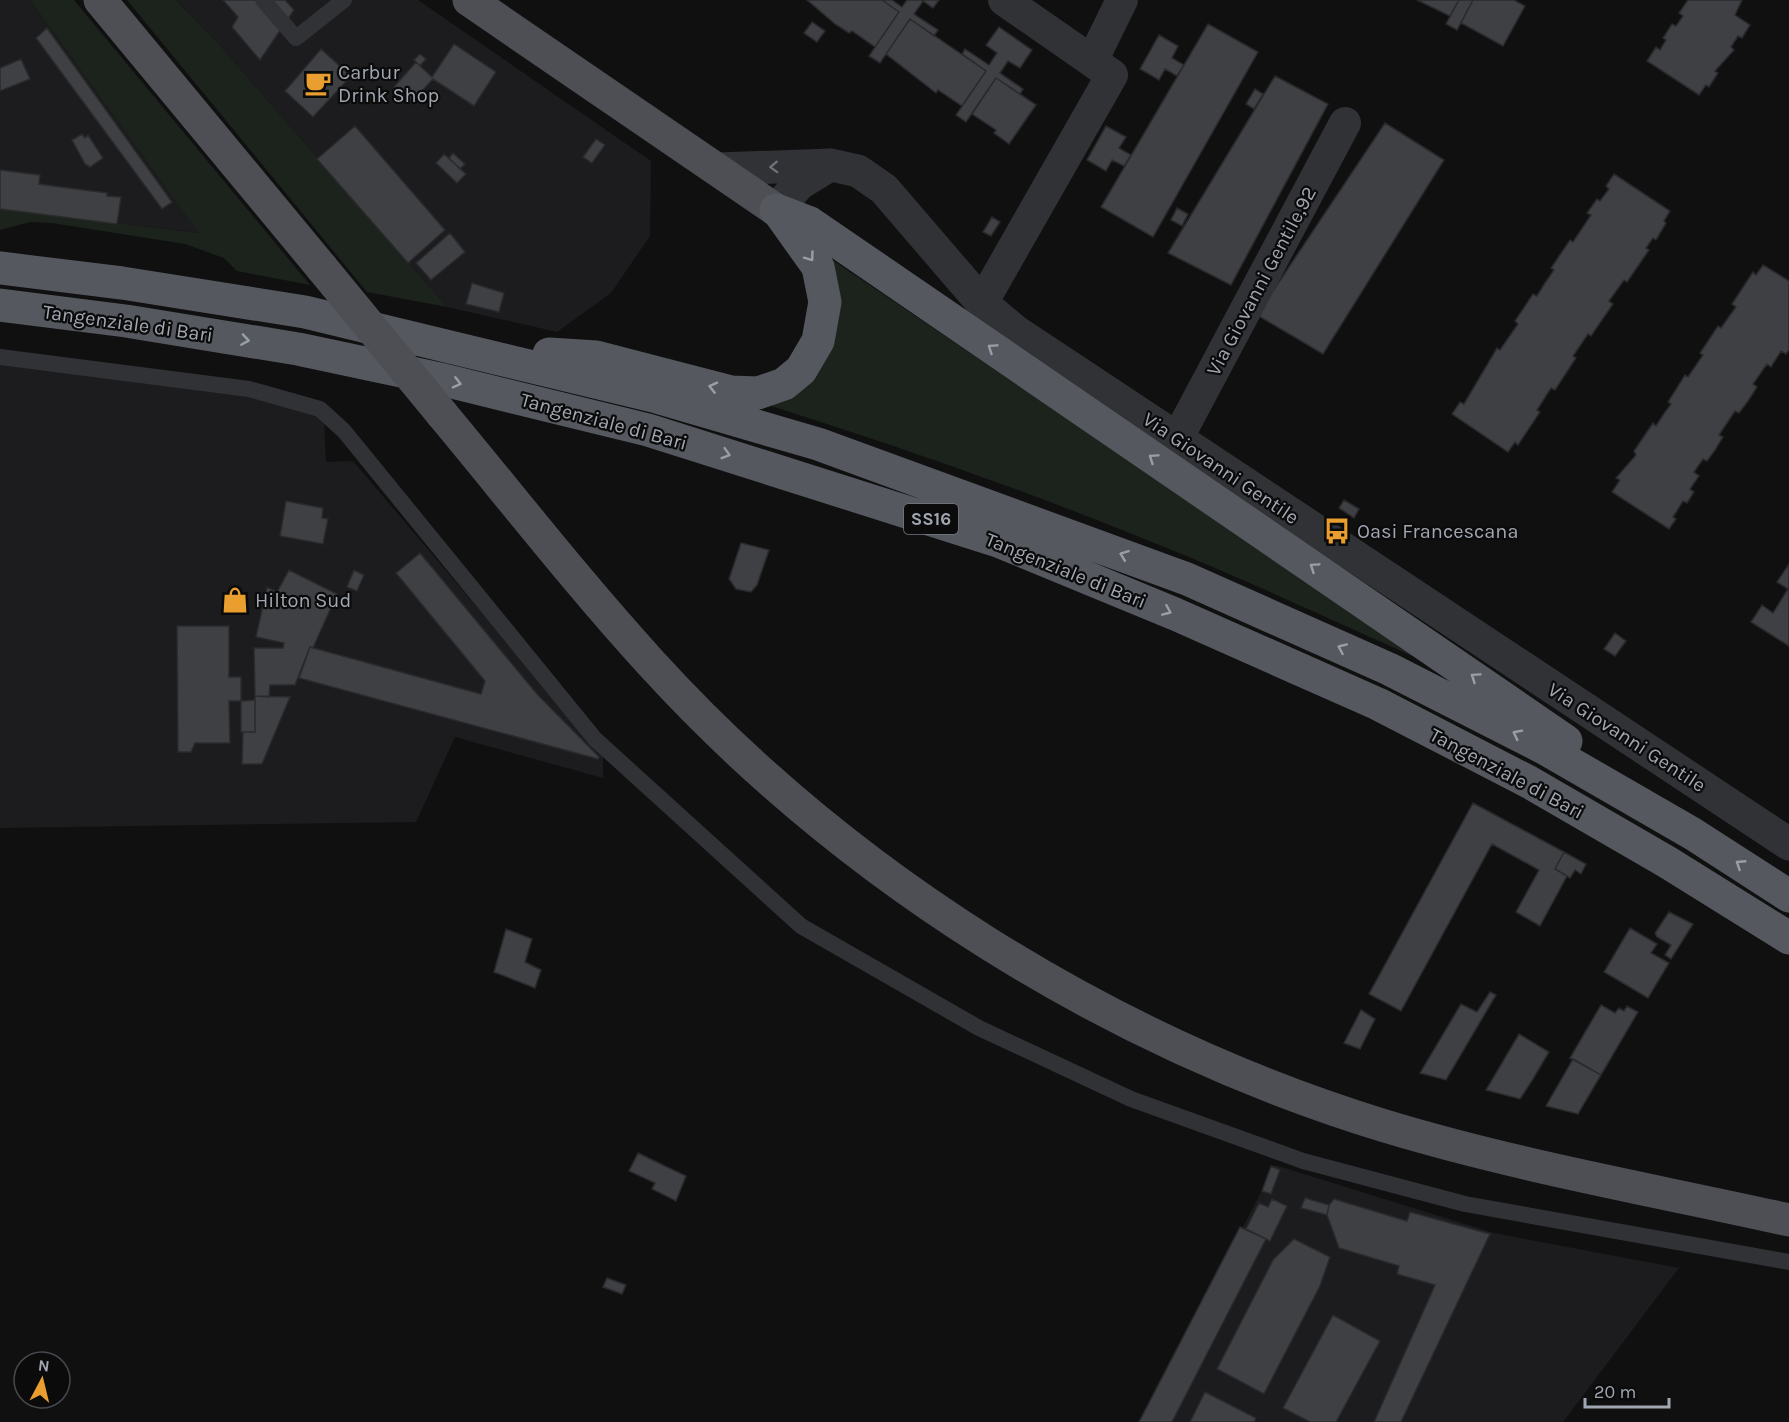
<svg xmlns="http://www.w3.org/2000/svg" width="1789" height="1422" font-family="Karla,sans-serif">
	<rect width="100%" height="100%" fill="#101011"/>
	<path fill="#1c1c1e" d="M0 0H30L200 233 0 209Z
		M176 0H418L651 161 650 236 611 293 557 332 447 307 216 41Z
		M0 362 286 402 324 419 326 462 353 461 603 755V778L455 737 416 822 0 828Z
		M1275 1165 1494 1233 1679 1268 1563 1422H1142Z"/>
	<path fill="#1c231d" d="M30 0H74L310 285 237 271 224 258 185 244 52 223 30 222 0 230V209L199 233Z
		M127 0H176L216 41 447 307 367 292Z
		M834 261 1430 664C1336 622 1243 578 1147 540 1024 490 898 446 771 406L788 394Z"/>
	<path fill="#3f4044" stroke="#2a2a2d" stroke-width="1.5" d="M223 0H285L294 10 260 60 232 27 238 17Z
		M807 0H882L899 12 875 47 852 31 849 33 835 24Z
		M882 0H892L902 7 907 0H939L933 8 923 1 914 14 938 30 934 36 910 19 880 63 869 56 899 12Z
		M1417 0H1459L1450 16Z
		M1459 0H1473L1457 30 1446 24Z
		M1473 0H1514L1525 6 1503 46 1461 23Z
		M1688 0H1742L1735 15 1750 25 1742 38 1738 36 1731 47 1734 50 1715 71 1718 73 1709 87 1706 85 1699 95 1647 61 1656 47 1660 50 1666 40 1663 38 1672 24 1676 26 1683 16 1679 13Z
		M910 19 986 71 962 106 938 90 936 93 886 54Z
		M812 22 825 31 817 42 804 33Z
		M1208 24 1258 52 1153 237 1101 207Z
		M999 27 1032 50 1020 68 1008 61 1000 73 1023 89 1020 94 996 78 966 122 956 115 986 71 962 54 965 49 989 65 997 53 986 45Z
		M47 28 172 202 162 209 36 38Z
		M1159 35 1178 46 1172 58 1184 65 1177 76 1165 69 1159 80 1140 69Z
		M454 44 496 72 474 106 433 79 412 102 394 87 416 62 432 77Z
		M321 49 351 76 313 117 285 91Z
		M420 54 426 59 420 66 414 60Z
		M21 59 30 79 0 91V68Z
		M1275 76 1328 104 1231 285 1168 253Z
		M996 78 1036 105 1009 144 994 133 996 130 972 114Z
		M1255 89 1263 94 1254 109 1246 104Z
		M1385 123 1444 160 1323 354 1257 315Z
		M355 126 445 230 408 263 317 159Z
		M1106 126 1126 137 1119 148 1131 155 1124 166 1112 160 1106 171 1087 160Z
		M82 134 85 138 88 135 103 158 90 167 85 164 72 140Z
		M596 139 605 145 592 163 583 157Z
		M453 153 465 164 460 169 449 158Z
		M444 154 466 174 457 183 436 163Z
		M0 170 40 175 39 184 107 193V196L121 197 117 224 0 209Z
		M1614 174 1670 211 1664 221 1666 223 1656 240 1653 238 1646 248 1649 250 1627 282 1624 280 1609 301 1613 304 1591 336 1588 334 1573 356 1576 358 1555 390 1551 388 1537 410 1540 412 1518 445 1515 442 1508 452 1452 414 1460 402 1464 404 1497 348 1500 350 1518 324 1515 321 1533 294 1537 296 1545 283 1554 270 1551 268 1570 240 1573 242 1591 215 1587 213 1597 199 1600 201 1609 189 1606 186Z
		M1177 208 1188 214 1182 226 1171 220Z
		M992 217 1000 222 991 236 983 232Z
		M450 233 465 252 431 280 416 263Z
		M1763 265 1789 281V350L1786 354 1781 351 1771 367 1767 364 1753 384 1757 387 1748 401 1739 413 1735 411 1719 435 1723 437 1715 450 1707 461 1703 459 1694 472 1699 476 1690 489 1694 492 1687 503 1683 501 1673 517 1676 519 1669 529 1612 492 1620 480 1616 478 1636 455 1634 451 1653 423 1656 426 1663 415 1671 404 1668 402 1685 375 1688 377 1703 355 1700 353 1718 326 1721 328 1728 318 1736 307 1732 304 1753 272 1756 275Z
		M472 283 504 293 499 312 466 304Z
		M1344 500 1359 509 1354 518 1339 508Z
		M286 501 323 508 322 518 328 519 323 544 280 536Z
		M741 543 769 550 757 585 751 592 736 589 729 579Z
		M420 553 537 694 599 757 598 759 299 678 310 647 481 694 485 681 396 573Z
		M1789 564V646L1751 622 1762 605 1773 613 1788 589 1777 582Z
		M289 570 337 594 313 648 310 647 295 685H270L269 697 255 696 254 648H283L284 643 256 637 267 587 277 592Z
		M354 570 364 575 357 591 347 587Z
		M177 626H229V677H241V701H229L230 743H195L191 752H178Z
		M1615 633 1626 641 1615 656 1604 649Z
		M255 696 290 697 262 764H242L243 732H255Z
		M255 700V732H241V701Z
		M1473 803 1564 852 1555 869 1567 876 1540 926 1516 912 1539 870 1492 844 1401 1011 1369 994Z
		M1564 852 1586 864 1581 874 1575 870 1570 878 1555 869Z
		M1669 912 1693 924 1671 959 1665 955 1671 945 1657 937 1655 933Z
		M1630 928 1657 944 1651 953 1669 963 1648 998 1604 972Z
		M506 929 532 939 525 962 541 970 535 988 494 972Z
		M1490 992 1496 995 1446 1080 1420 1073 1461 1004 1477 1012Z
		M1601 1005 1615 1013 1619 1008 1624 1011 1627 1006 1638 1012 1601 1075 1570 1058Z
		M1361 1010 1375 1019 1360 1049 1344 1043Z
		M1519 1034 1549 1052 1533 1079 1520 1099 1486 1090Z
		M1573 1059 1601 1075 1578 1114 1546 1106Z
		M638 1153 686 1176 676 1201 652 1189 655 1183 629 1171Z
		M1271 1166 1280 1170 1271 1194 1262 1191Z
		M1305 1198 1329 1205 1327 1215 1301 1208Z
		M1272 1199 1287 1206 1270 1241 1246 1229 1259 1203 1268 1207Z
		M1334 1199 1407 1221 1410 1212 1490 1234 1401 1422H1374L1435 1285 1397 1274 1399 1266 1339 1248 1327 1215 1329 1205Z
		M1240 1227 1266 1239 1172 1422H1139Z
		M1294 1239 1330 1257 1320 1286 1264 1394 1217 1369 1273 1260Z
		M607 1278 626 1285 622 1294 603 1287Z
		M1333 1315 1380 1341 1336 1422H1310L1283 1408Z
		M1205 1392 1256 1418 1254 1422H1190Z"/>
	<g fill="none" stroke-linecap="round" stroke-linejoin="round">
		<path stroke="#313236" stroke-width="16" d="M263 0 296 38 344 0
			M0 357 249 389 320 409 344 431 595 739 801 926 979 1028 1131 1099 1303 1161 1465 1204 1789 1262"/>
		<path stroke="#313236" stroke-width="32" d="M1092 61 1122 0
			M982 303 1112 75 1004 0
			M1177 439 1345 123"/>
		<path stroke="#313236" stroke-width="33" d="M717 169 831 165 858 171 884 189 982 303 1015 331 1789 844
			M776 210 799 184 830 165"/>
		<path stroke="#4d4f55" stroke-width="33" d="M100 0 322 268
			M469 0 776 210
			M442 414C511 497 578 583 651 663 846 877 1108 1041 1385 1126 1517 1166 1654 1190 1789 1220"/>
		<path stroke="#55585e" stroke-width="33" d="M776 210 810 223 1566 741
			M0 268 122 283 305 312 653 396 818 444 1187 579 1389 669 1544 748 1693 834 1789 896
			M0 305 126 321 298 349 444 380 648 430 998 541 1175 614 1378 704 1529 782 1667 862 1789 938
			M549 354 596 357 731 392 758 393 784 384 801 370 818 341 825 302 818 267 778 211"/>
		<path stroke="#4d4f55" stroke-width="33" d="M322 268 442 414"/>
	</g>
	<defs><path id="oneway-chevron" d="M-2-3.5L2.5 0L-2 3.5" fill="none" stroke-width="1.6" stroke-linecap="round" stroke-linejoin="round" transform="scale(1.5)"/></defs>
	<use stroke="#6f727a" href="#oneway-chevron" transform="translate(774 167) rotate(178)"/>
	<g stroke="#999fa9">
		<use href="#oneway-chevron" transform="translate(810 257) rotate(54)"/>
		<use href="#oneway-chevron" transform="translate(245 340) rotate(9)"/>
		<use href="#oneway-chevron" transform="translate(992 348) rotate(-146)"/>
		<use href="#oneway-chevron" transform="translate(457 383) rotate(14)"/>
		<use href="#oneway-chevron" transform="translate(713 387) rotate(-166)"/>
		<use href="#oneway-chevron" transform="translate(726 454) rotate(17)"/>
		<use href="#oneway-chevron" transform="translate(1153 458) rotate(-146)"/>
		<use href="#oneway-chevron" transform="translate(1124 555) rotate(-159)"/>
		<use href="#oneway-chevron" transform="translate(1314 567) rotate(-146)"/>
		<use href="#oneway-chevron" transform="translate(1167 611) rotate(23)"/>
		<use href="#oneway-chevron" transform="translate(1342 648) rotate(-156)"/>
		<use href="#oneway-chevron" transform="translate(1475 677) rotate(-146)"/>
		<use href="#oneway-chevron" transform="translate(1517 734) rotate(-153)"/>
		<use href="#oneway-chevron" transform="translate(1740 864) rotate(-147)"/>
	</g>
	<defs>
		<g id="cafe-bare" transform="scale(2.07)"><path d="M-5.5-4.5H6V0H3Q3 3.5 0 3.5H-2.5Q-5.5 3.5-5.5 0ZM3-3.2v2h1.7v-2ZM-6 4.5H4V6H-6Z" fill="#e99e2f" stroke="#0b0b0c" stroke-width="2.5" paint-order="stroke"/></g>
		<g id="bus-bare" transform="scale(2.07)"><path d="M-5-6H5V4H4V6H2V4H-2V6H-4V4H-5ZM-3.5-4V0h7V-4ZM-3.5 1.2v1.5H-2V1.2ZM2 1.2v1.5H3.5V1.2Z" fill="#e99e2f" stroke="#0b0b0c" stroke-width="2.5" paint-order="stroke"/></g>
		<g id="shop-bare" transform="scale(2.07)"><path d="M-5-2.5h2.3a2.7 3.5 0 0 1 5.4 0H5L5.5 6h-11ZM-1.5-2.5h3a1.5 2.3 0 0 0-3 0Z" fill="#e99e2f" stroke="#0b0b0c" stroke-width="2.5" paint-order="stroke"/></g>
	</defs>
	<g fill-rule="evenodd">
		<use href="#cafe-bare" x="318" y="83"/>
		<use href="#bus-bare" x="1337" y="531"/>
		<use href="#shop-bare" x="235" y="600"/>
	</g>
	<g text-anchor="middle" stroke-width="4.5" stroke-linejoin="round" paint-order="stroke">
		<rect fill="#0b0b0c" stroke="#747880" stroke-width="1.5" x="904" y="504" width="54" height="30" rx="4.5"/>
		<g font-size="18" font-weight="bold" fill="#a1a7b1">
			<text x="931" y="525">SS16</text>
		</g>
		<g font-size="20" fill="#a1a7b1" stroke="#0b0b0c" text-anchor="start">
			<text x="338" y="79">Carbur<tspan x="338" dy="23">Drink Shop</tspan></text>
			<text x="1357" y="538">Oasi Francescana</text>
			<text x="255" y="607">Hilton Sud</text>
		</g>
		<g font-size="20" fill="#a1a7b1" stroke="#0b0b0c">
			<text transform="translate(1261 281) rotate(-62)" y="7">Via Giovanni Gentile,92</text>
			<text transform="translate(128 323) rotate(8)" y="7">Tangenziale di Bari</text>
			<text transform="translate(604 421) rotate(15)" y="7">Tangenziale di Bari</text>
			<text transform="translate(1221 468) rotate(34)" y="7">Via Giovanni Gentile</text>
			<text transform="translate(1066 570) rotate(22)" y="7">Tangenziale di Bari</text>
			<text transform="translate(1627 737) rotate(33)" y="7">Via Giovanni Gentile</text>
			<text transform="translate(1507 773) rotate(28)" y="7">Tangenziale di Bari</text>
		</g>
	</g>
	<g transform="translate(42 1380) rotate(7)"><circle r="28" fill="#0b0b0c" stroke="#47494e" stroke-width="1.5"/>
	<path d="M0-4.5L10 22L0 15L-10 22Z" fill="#e99e2f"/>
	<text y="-9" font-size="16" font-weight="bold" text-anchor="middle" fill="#a1a7b1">N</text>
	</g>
	<path d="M1585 1398v9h84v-9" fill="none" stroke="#a1a7b1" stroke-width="3"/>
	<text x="1594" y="1398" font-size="18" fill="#a1a7b1" stroke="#0b0b0c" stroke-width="4.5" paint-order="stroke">20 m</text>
</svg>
